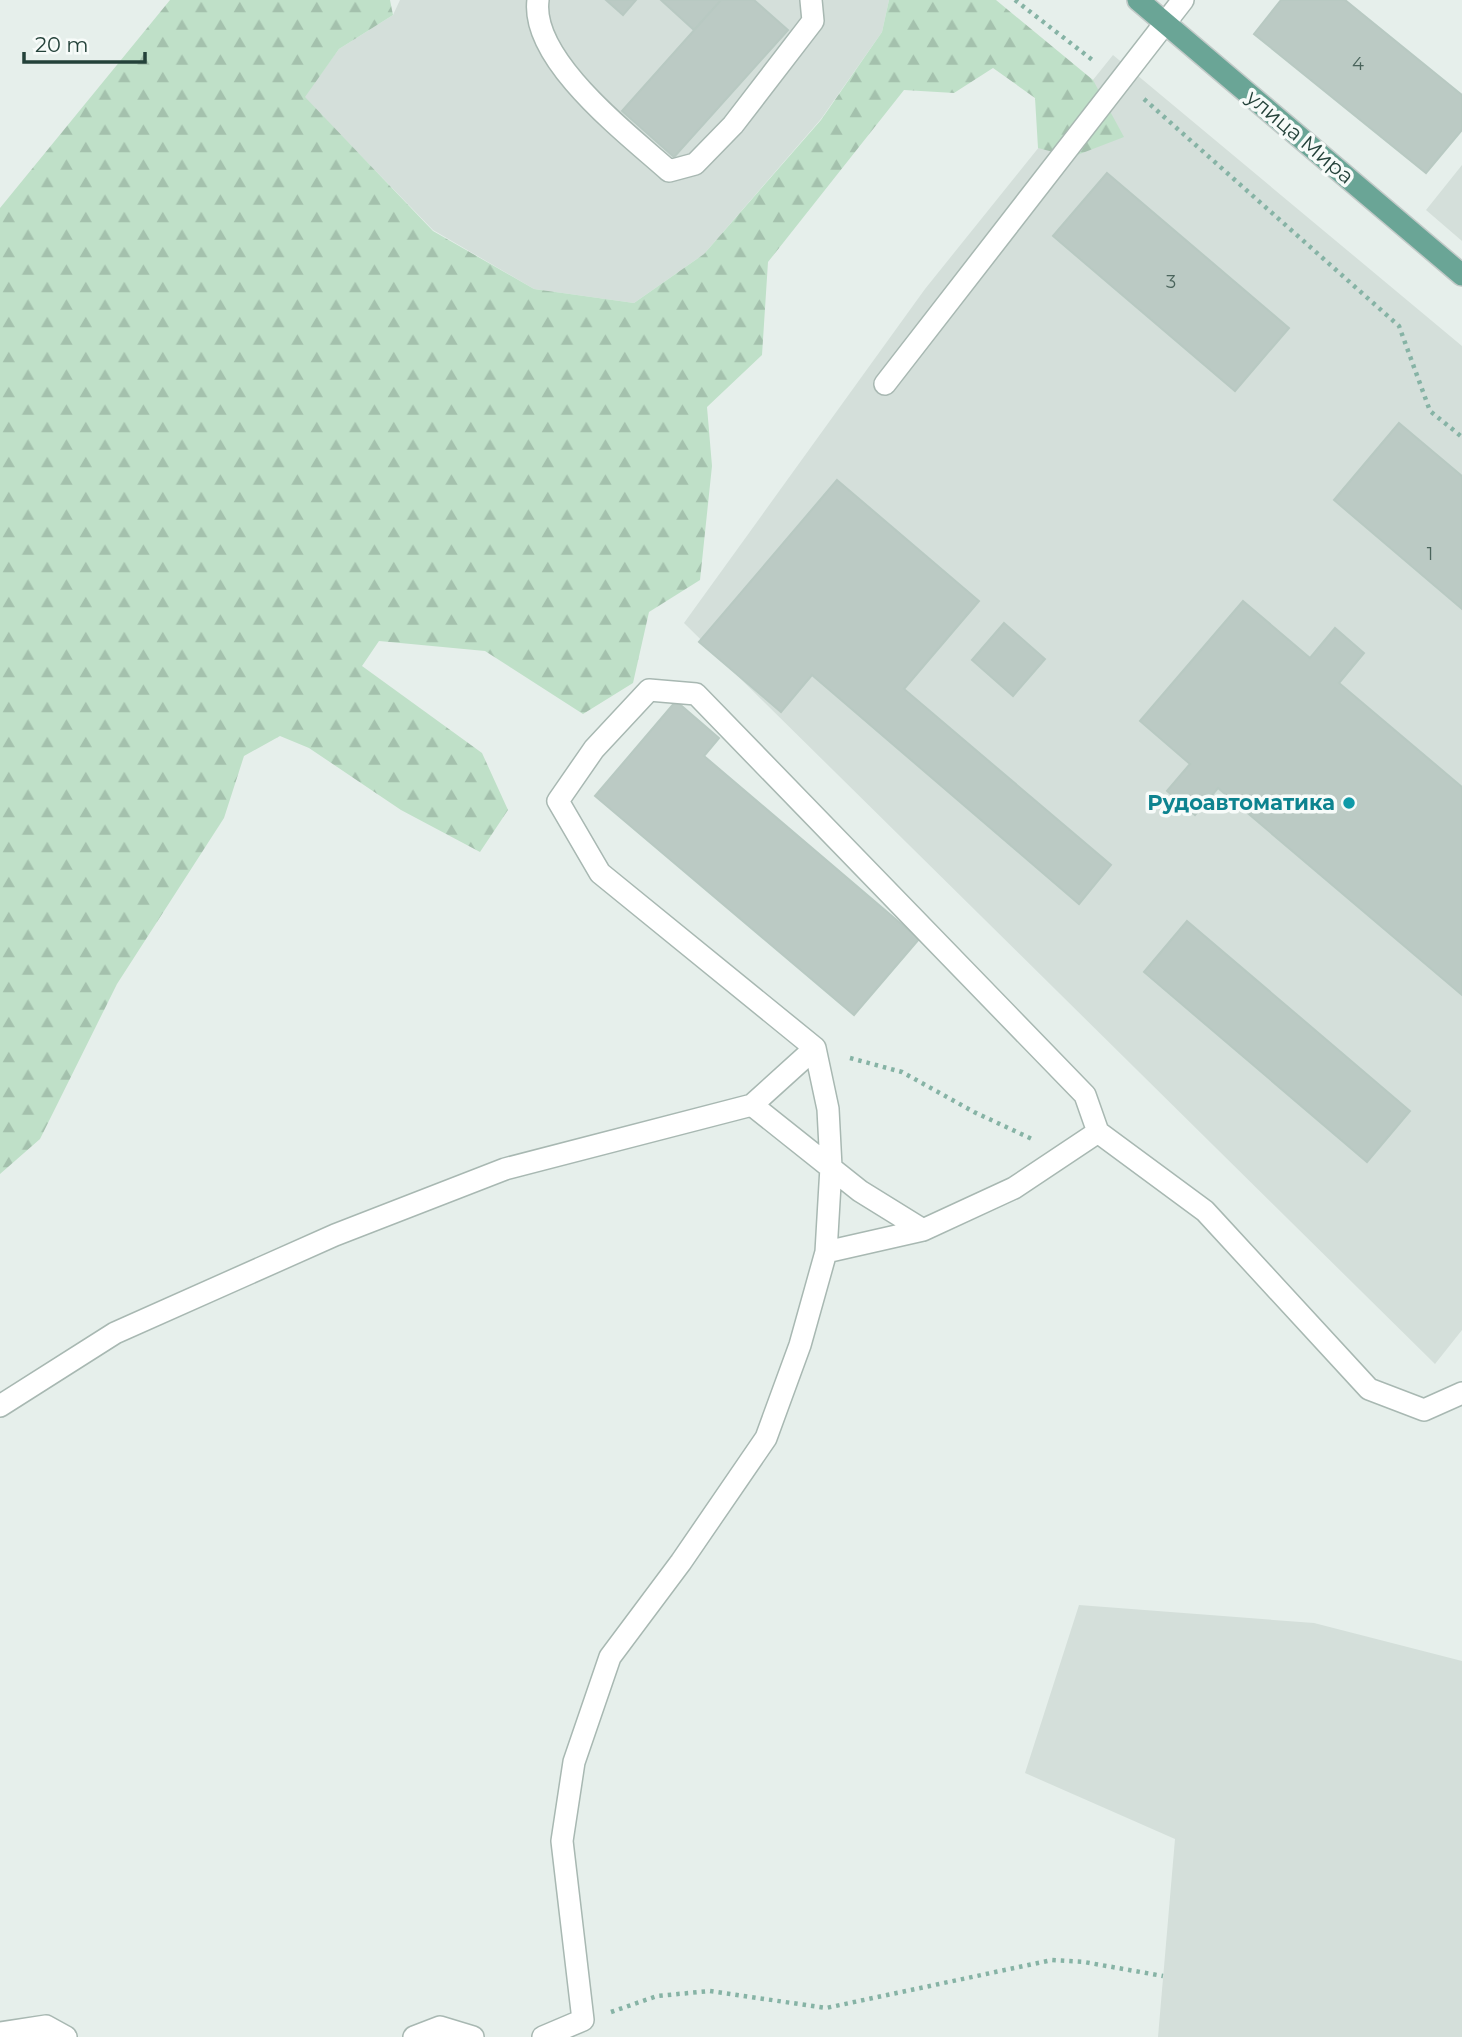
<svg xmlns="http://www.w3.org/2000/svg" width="1462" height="2037" font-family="Montserrat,sans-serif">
	<defs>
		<pattern id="forest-firs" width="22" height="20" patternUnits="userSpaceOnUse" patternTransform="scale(1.75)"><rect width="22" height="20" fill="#bfe0c8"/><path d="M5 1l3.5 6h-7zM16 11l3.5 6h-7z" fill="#a4c1ad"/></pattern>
	</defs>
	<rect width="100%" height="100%" fill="#e6efeb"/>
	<path fill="#d4dfda" d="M400 0H889L882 32 821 119 704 254 634 303 534 289 433 230 304 97 339 49 393 15Z
		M1113 55 1462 346V1330L1435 1364 684 623 925 289Z
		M1462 165V241L1426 210Z
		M1079 1605 1314 1623 1462 1661V2037H1158L1175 1839 1025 1773Z"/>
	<path fill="url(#forest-firs)" d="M170 0H390L393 15 339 49 305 97 433 231 534 289 634 303 704 254 821 120 882 32 889 0H996L1093 80 1124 137 1072 157 1038 148 1035 98 993 68 954 93 904 90 768 262 762 355 707 407 712 466 700 580 649 612 633 683 583 714 485 651 379 641 362 666 482 753 508 810 480 852 401 810 309 748 280 736 244 756 224 818 117 984 40 1139 0 1174V208Z"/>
	<path fill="#bbcac4" stroke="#b8c9c2" stroke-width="2" d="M606 0H636L623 15Z
		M661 0H721L694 30Z
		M721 0H754L788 30 674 157 622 111Z
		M1281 0H1345L1462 95V130L1426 173 1254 34Z
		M1107 173 1289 328 1235 391 1053 236Z
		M1399 423 1462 476V609L1334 500Z
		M837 480 979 601 904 689 1111 865 1079 904 812 675 781 712 699 642Z
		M1243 601 1310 658 1335 628 1364 653 1339 683 1462 787V995L1218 788 1195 815 1167 791 1190 764 1140 721Z
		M1004 623 1045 659 1013 696 972 660Z
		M676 701 719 738 704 756 919 939 854 1015 595 796Z
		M1187 921 1410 1111 1367 1162 1144 972Z"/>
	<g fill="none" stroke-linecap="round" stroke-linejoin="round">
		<g stroke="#a8b8b2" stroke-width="24">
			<path id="minor" d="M538 0C530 60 629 135 669 171L695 164 733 125 813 21 811 0
				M885 384 1183 0
				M752 1105 815 1048
				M826 1252 923 1230
				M0 1406 115 1333 335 1235 505 1169 752 1105 860 1191 923 1230 1014 1188 1098 1132 1205 1211 1369 1389 1424 1410 1462 1393
				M0 2033 46 2026 66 2037
				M414 2037 440 2027 473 2037
				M543 2037 583 2020 562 1841 574 1762 610 1657 681 1562 766 1438 800 1345 826 1252 831 1167 828 1109 815 1048 600 873 558 801 594 749 649 690 696 694 1085 1095 1098 1132"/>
		</g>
		<g stroke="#c2cac8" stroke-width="24">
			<path id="major" d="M1138 0 1462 275"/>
		</g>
		<path stroke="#86b3a5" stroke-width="4.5" stroke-dasharray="3.5 5" stroke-linecap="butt" d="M1015 0 1095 62
			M1144 99 1399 326 1430 411 1462 437
			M850 1058 902 1072 974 1112 1032 1139
			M611 2012 657 1996 710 1991 826 2008 1052 1960 1084 1962 1163 1976"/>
		<use href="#minor" stroke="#fff" stroke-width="21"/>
		<use href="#major" stroke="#6aa596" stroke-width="21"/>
	</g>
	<circle fill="#0f9aa8" stroke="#f7fbf9" stroke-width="2.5" cx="1349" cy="803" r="7"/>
	<g text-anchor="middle" stroke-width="7" stroke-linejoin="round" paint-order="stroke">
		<g font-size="18" fill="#4a645c">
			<text x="1358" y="70">4</text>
			<text x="1171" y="288">3</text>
			<text x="1430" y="560">1</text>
		</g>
		<g font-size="21" fill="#24423a" stroke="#f7fbf9">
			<text transform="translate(1300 137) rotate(40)" y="7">улица Мира</text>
		</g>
		<g font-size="21" font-weight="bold" fill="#0d838f" stroke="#f7fbf9" text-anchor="end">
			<text x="1335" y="810">Рудоавтоматика</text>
		</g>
	</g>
	<path d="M24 52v10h121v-10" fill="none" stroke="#24423a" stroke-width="3.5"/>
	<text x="35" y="52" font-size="21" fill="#24423a" stroke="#f7fbf9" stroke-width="5" paint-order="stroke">20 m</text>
</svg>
